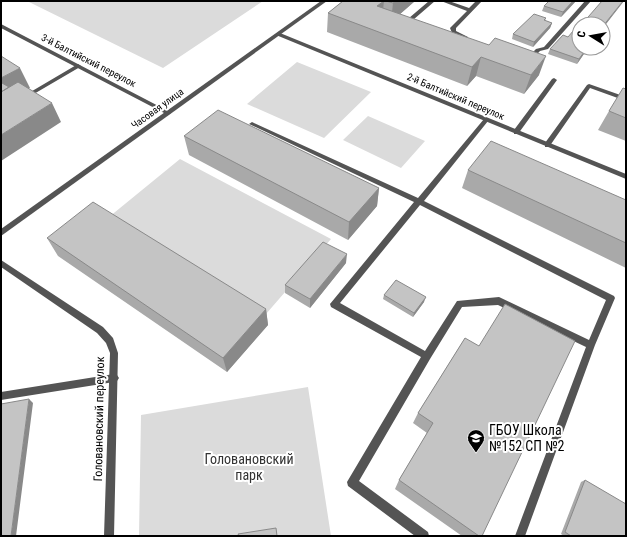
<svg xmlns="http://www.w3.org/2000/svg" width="627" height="537" font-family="'Roboto Condensed',sans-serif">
	<rect width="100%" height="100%" fill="#fff"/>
	<path fill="#dbdbdb" d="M27 1H263L163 68Z
		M297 62 371 92 324 138 247 104Z
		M368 116 425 141 401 168 343 140Z
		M180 159 331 239 266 314 109 217Z
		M308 387 331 536H139L141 415Z"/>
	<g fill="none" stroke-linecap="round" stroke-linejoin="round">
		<path fill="#545454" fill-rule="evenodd" d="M429 1H435L406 26H402V24Z
			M441 1H449L469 8 476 1H482L456 28V31L468 37V39H464L452 33 450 28 467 11Z
			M585 1H591L548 49 540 51 531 60H527V58L536 49 544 47Z
			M78 64 81 66 80 67 27 98 25 99 22 97Z
			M554 78 557 80 518 134H514V130L552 79Z
			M589 84 626 97V101L590 88 549 147H545V143L587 85Z
			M486 118 489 120 488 121 424 201 614 296 615 298 595 345 525 536H515L586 347 498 305 462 307 430 359 359 481 428 532 429 536H415L348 486 347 482 421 357 331 307 330 304 414 202 249 124 252 122 254 123 418 198 484 119ZM420 205 606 300 589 340 499 297 457 301 425 351 340 303Z
			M114 374 117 375 119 378 117 381 114 382 1 400V392Z"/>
		<path fill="#545454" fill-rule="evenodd" d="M1 24 170 112 171 113 168 115 166 114 1 28Z
			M276 33H280L626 174V179L276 35Z
			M1 260 103 327 113 338 118 353 114 536H104L110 353 106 343 97 333 1 267Z"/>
		<path fill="#545454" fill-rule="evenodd" d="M321 1H327L1 236V229Z"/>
	</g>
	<path fill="#a9a9a9" d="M343 1H415L400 14 539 75 524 94 476 76 467 86 327 32 328 13Z
		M576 1 561 17 542 11 544 6Z
		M546 18 545 21 552 23 550 28 533 47 512 39 513 34Z
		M588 48 577 64 548 54 550 49Z
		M626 89V141L598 130 609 111Z
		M184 136 379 188 377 206 348 240 189 155Z
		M468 170 626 200V268L462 188Z
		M47 238 266 309 268 325 227 372 58 256Z
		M346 263 310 308 285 293V285Z
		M384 295 424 302 413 317 383 299Z
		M465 338 482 536H462L395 489 399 480 427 433 413 423 418 413Z
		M585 480 626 536H564L561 534 581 482Z"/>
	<path fill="#898989" d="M384 1 382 19 377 6Z
		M396 1H415L391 22 393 3Z
		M573 1H576L561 17 563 12Z
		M623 1H624L603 28V26Z
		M552 23 550 28 533 47 534 42Z
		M587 48H588L577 64 579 59Z
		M546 56 539 75 524 94 531 75Z
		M481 57 476 76 467 86 472 67Z
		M20 68 30 88 16 96 1 94V78Z
		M52 103 61 122 1 161V135Z
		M379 188 377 206 348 240 349 222Z
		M347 254 346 263 310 308V299Z
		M426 297 424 302 413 317 414 313Z
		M266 309 268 325 227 372 223 358Z
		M29 399 33 403 16 536H11Z"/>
	<path fill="#c4c4c4" stroke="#898989" d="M343 1H384L377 6 489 45 495 38 546 56 531 75 481 57 472 67 328 13Z
		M386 1H396L393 3Z
		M549 1H573L563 12 544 6Z
		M602 1H623L603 26V24H582Z
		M534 14 546 18 544 20 552 23 534 42 513 34Z
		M579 24V48H587L579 59 550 49 563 35 568 37 579 24H580Z
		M1 56 20 68 1 78Z
		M18 82 52 103 1 135V92Z
		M1 83H2L9 87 1 92Z
		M623 88 626 89V118L609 111Z
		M218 110 379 188 349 222 184 136Z
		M491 141 626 200V243L468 170Z
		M93 202 266 309 223 358 47 238Z
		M323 242 347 254 310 299 285 285Z
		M396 280 426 297 414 313 384 295Z
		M505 304 575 341 482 536H479L399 480 433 423 418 413 465 338 479 346Z
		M29 399 11 536H1V404Z
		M585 480 626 504V536H571L565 532Z
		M276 528 277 536H239L238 534Z"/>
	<defs>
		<g id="school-pin" transform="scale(0.9)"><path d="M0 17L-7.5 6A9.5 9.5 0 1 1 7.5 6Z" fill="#000" stroke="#fff"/><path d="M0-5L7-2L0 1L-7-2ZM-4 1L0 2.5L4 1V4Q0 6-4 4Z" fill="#fff"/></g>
	</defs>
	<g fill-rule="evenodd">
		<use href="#school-pin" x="476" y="438"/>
	</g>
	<g text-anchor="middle" stroke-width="4" stroke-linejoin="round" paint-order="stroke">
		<g font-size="10" fill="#000" stroke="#fff">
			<text transform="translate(89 60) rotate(27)" y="4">3-й Балтийский переулок</text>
			<text transform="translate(456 96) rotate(23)" y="4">2-й Балтийский переулок</text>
			<text transform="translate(157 108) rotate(-36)" y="4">Часовая улица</text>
		</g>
		<g font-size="12" fill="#000" stroke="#fff">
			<text transform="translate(99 419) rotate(-89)" y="4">Головановский переулок</text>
		</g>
		<g font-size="14" fill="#000" stroke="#fff" text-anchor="start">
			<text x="489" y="435">ГБОУ Школа<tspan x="489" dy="16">№152 СП №2</tspan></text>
		</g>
		<g font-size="14" fill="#323232" stroke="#fff">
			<text x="249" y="464">Головановский<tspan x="249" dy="16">парк</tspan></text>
		</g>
	</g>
	<rect width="627" height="537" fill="none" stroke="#000000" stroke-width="4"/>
	<g transform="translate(591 36) rotate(281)"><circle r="19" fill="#ffffff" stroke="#999999"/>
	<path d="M0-3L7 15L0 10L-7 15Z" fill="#000000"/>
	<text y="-6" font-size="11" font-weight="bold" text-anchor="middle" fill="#000000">С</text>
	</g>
</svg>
